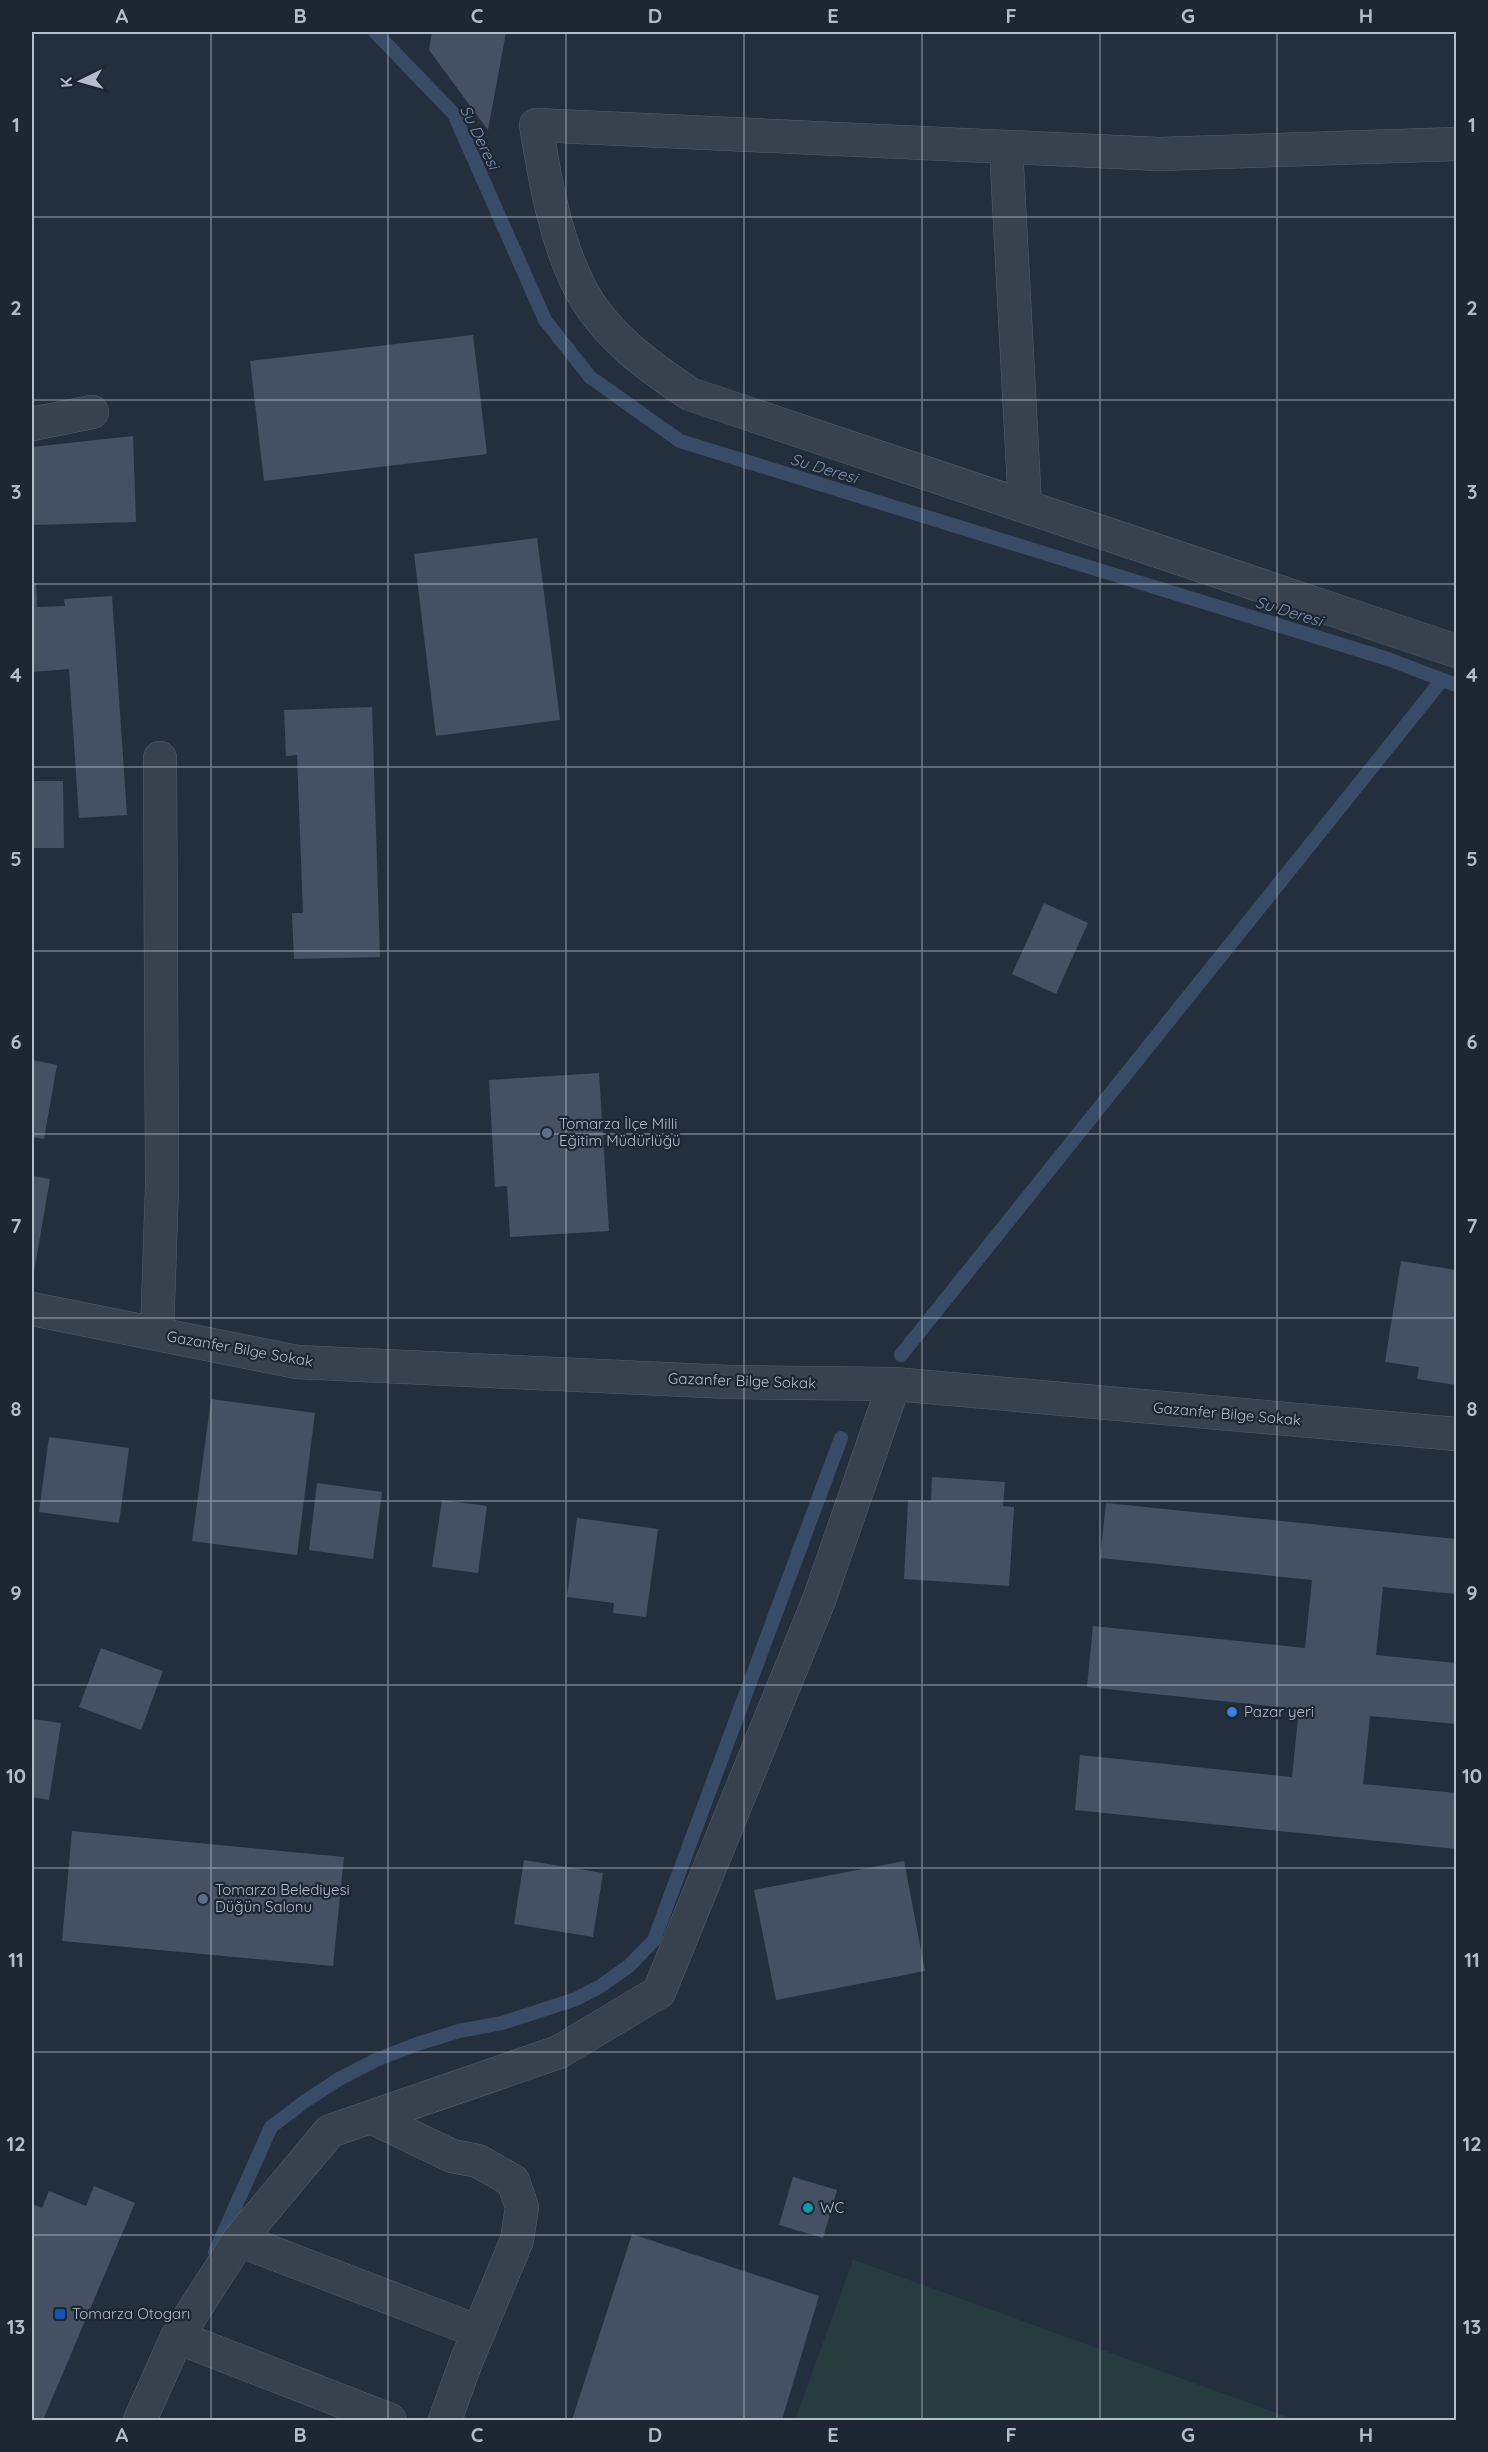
<svg xmlns="http://www.w3.org/2000/svg" width="1488" height="2452" font-family="Quicksand,sans-serif">
	<rect width="100%" height="100%" fill="#242f3e"/>
	<path fill="#263c3f" d="M853 2260H854L1296 2420H795Z"/>
	<g fill="none" stroke-linecap="round" stroke-linejoin="round">
		<path stroke="#394c67" stroke-width="14" d="M375 32 454 114 545 320 590 377 680 441 1388 659 1456 685
			M901 1355 1442 680
			M215 2252 271 2127 304 2102 339 2079 376 2060 417 2044 459 2031 502 2023 576 1999 599 1987 629 1966 654 1940 841 1438"/>
	</g>
	<path fill="#455162" d="M432 32H506L488 130 429 50Z
		M473 335 487 454 264 481 250 361Z
		M133 436 136 522 32 525V447Z
		M537 538 560 720 436 736 414 554Z
		M36 583 37 607 65 606 64 599 112 596 127 815 79 818 69 669 32 672V584Z
		M372 707 380 957 294 959 292 913H303L297 755 286 756 284 710Z
		M32 781H63L64 848H32Z
		M1044 903 1088 923 1056 994 1012 974Z
		M32 1060 57 1065 44 1139 32 1137Z
		M599 1073 609 1231 510 1237 507 1186 495 1187 489 1080Z
		M32 1176 50 1179 33 1278H32Z
		M1401 1261 1456 1270V1385L1417 1379 1419 1367 1385 1362Z
		M211 1399 315 1413 297 1555 192 1541Z
		M49 1437 129 1448 119 1523 39 1512Z
		M932 1477 1005 1482 1003 1506 1014 1507 1009 1586 904 1579 908 1500 931 1501Z
		M317 1483 382 1492 373 1559 309 1550Z
		M442 1500 487 1506 478 1573 432 1567Z
		M1106 1503 1456 1539V1594L1383 1587 1376 1655 1456 1663V1724L1370 1716 1363 1784 1456 1793V1849L1075 1810 1080 1755 1292 1777 1299 1709 1087 1687 1093 1626 1305 1648 1312 1580 1100 1558Z
		M577 1518 658 1529 646 1617 613 1613 614 1603 567 1597Z
		M101 1648 163 1671 141 1730 79 1707Z
		M32 1719 61 1723 49 1800 32 1797Z
		M72 1831 344 1857 333 1966 62 1941Z
		M524 1860 603 1873 593 1937 514 1924Z
		M904 1861 925 1971 776 2000 754 1890Z
		M793 2177 837 2190 823 2238 779 2225Z
		M94 2186 135 2203 43 2420H32V2204L42 2208 49 2191 86 2206Z
		M632 2234 819 2296 782 2420H572Z"/>
	<g fill="none" stroke-linecap="round" stroke-linejoin="round">
		<g stroke="#565f6c" stroke-width="34">
			<path id="minor" d="M1456 144 1159 154 536 125C545 180 555 240 581 290 605 335 649 367 690 394L1456 651
				M1006 147 1025 506
				M32 424 92 412
				M32 1309 297 1362 729 1382 894 1384 1456 1434
				M157 1334 162 1186 160 758
				M371 2117 452 2156 478 2161 513 2181 522 2207 517 2240 466 2362 445 2420
				M239 2240 479 2332
				M177 2337 390 2420
				M140 2420 177 2337 239 2240 330 2131 559 2052 659 1992 819 1600 894 1384"/>
		</g>
		<use href="#minor" stroke="#38414e" stroke-width="33"/>
	</g>
	<path fill="none" stroke="#b4bcc9" stroke-width="1.5" stroke-opacity="0.55" d="M211 32V2420M388 32V2420M566 32V2420M744 32V2420M922 32V2420M1100 32V2420M1277 32V2420M32 217H1456M32 400H1456M32 584H1456M32 767H1456M32 951H1456M32 1134H1456M32 1318H1456M32 1501H1456M32 1685H1456M32 1868H1456M32 2052H1456M32 2235H1456"/>
	<g fill="#5c6f8a" stroke="#1d2633" stroke-width="2">
		<circle cx="547" cy="1133" r="6"/>
		<circle cx="203" cy="1899" r="6"/>
	</g>
	<circle fill="#3f7fe0" stroke="#1d2633" stroke-width="2" cx="1232" cy="1712" r="6"/>
	<circle fill="#0f9aa8" stroke="#1d2633" stroke-width="2" cx="808" cy="2208" r="6"/>
	<rect fill="#1a4fb4" stroke="#1d2633" stroke-width="2" x="54" y="2308" width="12" height="12" rx="3"/>
	<g text-anchor="middle" stroke-width="4.5" stroke-linejoin="round" paint-order="stroke">
		<g font-size="15" fill="#b4bcc9" stroke="#1d2633" text-anchor="start">
			<text x="559" y="1129">Tomarza İlçe Milli<tspan x="559" dy="17">Eğitim Müdürlüğü</tspan></text>
			<text x="1244" y="1717">Pazar yeri</text>
			<text x="215" y="1895">Tomarza Belediyesi<tspan x="215" dy="17">Düğün Salonu</tspan></text>
			<text x="820" y="2213">WC</text>
			<text x="72" y="2319">Tomarza Otogarı</text>
		</g>
		<g font-size="15" fill="#b4bcc9" stroke="#1d2633">
			<text transform="translate(240 1349) rotate(10)" y="5">Gazanfer Bilge Sokak</text>
			<text transform="translate(742 1381) rotate(2)" y="5">Gazanfer Bilge Sokak</text>
			<text transform="translate(1227 1414) rotate(5)" y="5">Gazanfer Bilge Sokak</text>
		</g>
		<g font-size="16" font-style="italic" fill="#7c92b1" stroke="#1d2633">
			<text transform="translate(480 137) rotate(64)" y="6">Su Deresi</text>
			<text transform="translate(824 468) rotate(17)" y="6">Su Deresi</text>
			<text transform="translate(1289 611) rotate(17)" y="6">Su Deresi</text>
		</g>
	</g>
	<rect width="1488" height="2452" fill="none" stroke="#1d2633" stroke-width="66"/>
	<g transform="translate(81 81) rotate(265)" stroke="#1d2633" stroke-width="4.5" paint-order="stroke">
	<path d="M0-4.5L10 22L0 15L-10 22Z" fill="#b4bcc9"/>
	<text y="-9" font-size="16" font-weight="bold" text-anchor="middle" fill="#b4bcc9">K</text>
	</g>
	<rect x="33" y="33" width="1422" height="2386" fill="none" stroke="#b4bcc9" stroke-width="2"/>
	<g font-size="20" text-anchor="middle" font-weight="bold" fill="#b4bcc9">
		<text x="122" y="23">A</text>
		<text x="300" y="23">B</text>
		<text x="477" y="23">C</text>
		<text x="655" y="23">D</text>
		<text x="833" y="23">E</text>
		<text x="1011" y="23">F</text>
		<text x="1188" y="23">G</text>
		<text x="1366" y="23">H</text>
		<text x="16" y="132">1</text>
		<text x="1472" y="132">1</text>
		<text x="16" y="315">2</text>
		<text x="1472" y="315">2</text>
		<text x="16" y="499">3</text>
		<text x="1472" y="499">3</text>
		<text x="16" y="682">4</text>
		<text x="1472" y="682">4</text>
		<text x="16" y="866">5</text>
		<text x="1472" y="866">5</text>
		<text x="16" y="1049">6</text>
		<text x="1472" y="1049">6</text>
		<text x="16" y="1233">7</text>
		<text x="1472" y="1233">7</text>
		<text x="16" y="1416">8</text>
		<text x="1472" y="1416">8</text>
		<text x="16" y="1600">9</text>
		<text x="1472" y="1600">9</text>
		<text x="16" y="1783">10</text>
		<text x="1472" y="1783">10</text>
		<text x="16" y="1967">11</text>
		<text x="1472" y="1967">11</text>
		<text x="16" y="2151">12</text>
		<text x="1472" y="2151">12</text>
		<text x="16" y="2334">13</text>
		<text x="1472" y="2334">13</text>
		<text x="122" y="2442">A</text>
		<text x="300" y="2442">B</text>
		<text x="477" y="2442">C</text>
		<text x="655" y="2442">D</text>
		<text x="833" y="2442">E</text>
		<text x="1011" y="2442">F</text>
		<text x="1188" y="2442">G</text>
		<text x="1366" y="2442">H</text>
	</g>
</svg>
